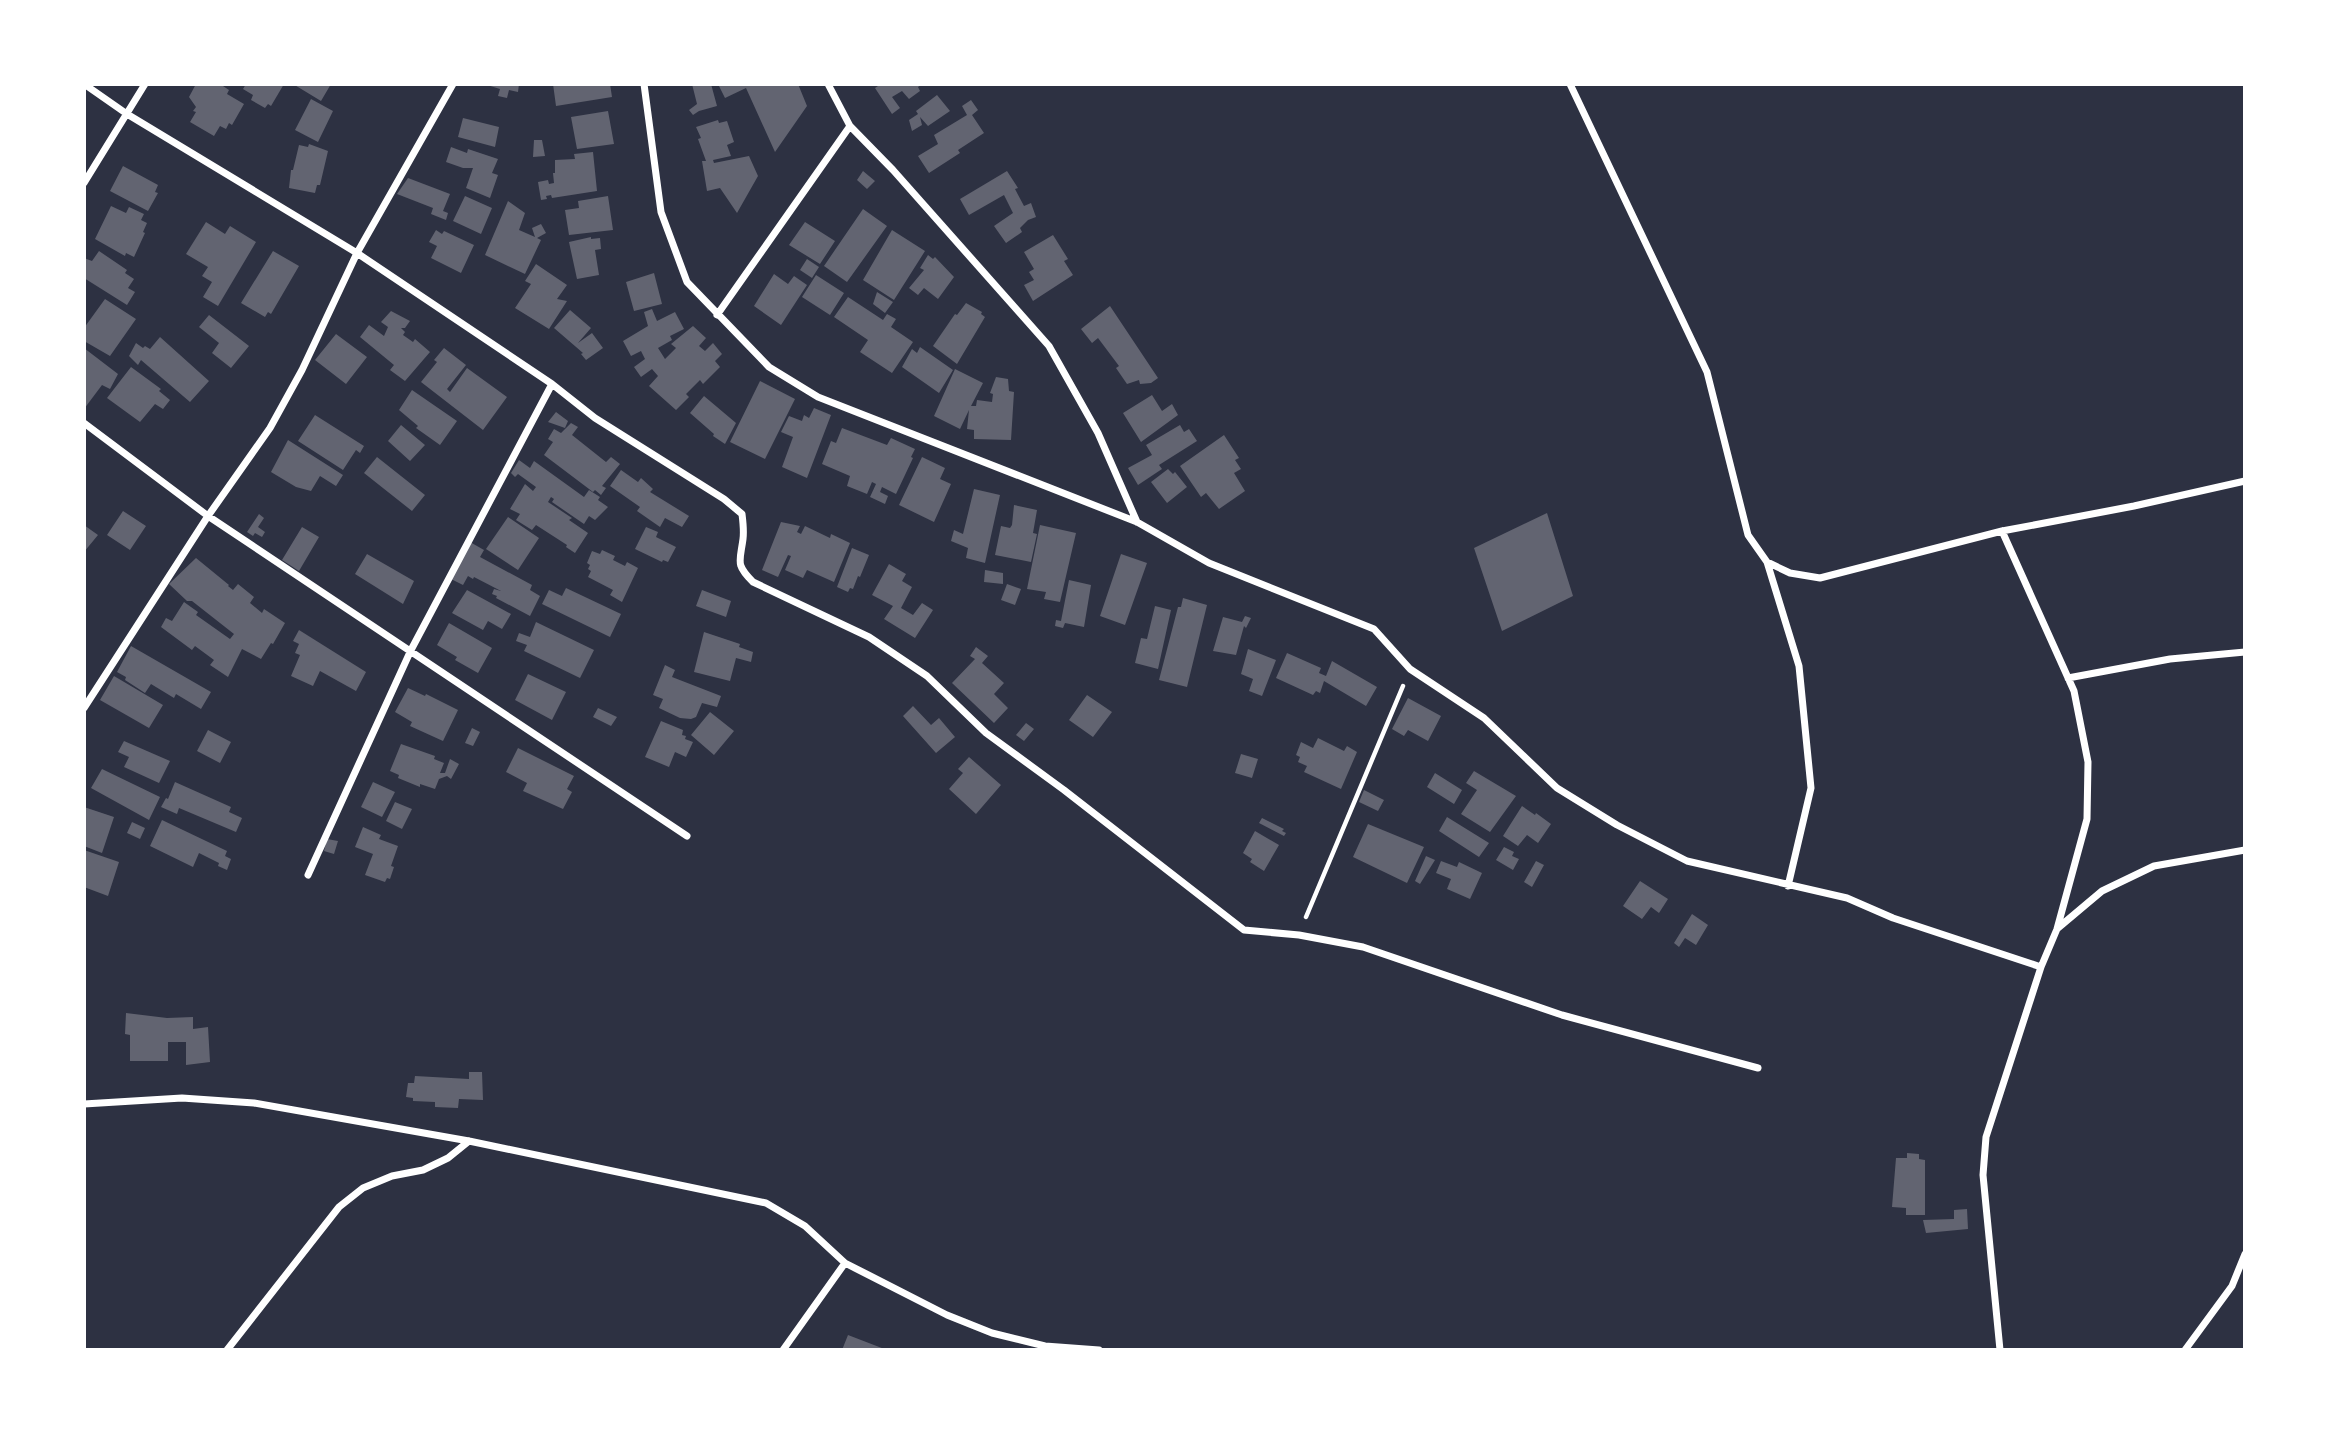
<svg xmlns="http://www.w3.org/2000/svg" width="2329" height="1434" font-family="'Nunito Sans',sans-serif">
	<rect width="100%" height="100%" fill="#2d3142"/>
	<path fill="#626471" d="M196 84H220L229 90 227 94 244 104 232 125 229 123 226 129 220 126 214 136 190 122 196 112 193 111 196 107 189 97Z
		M246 84H284L271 106 268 104 265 108 251 100 253 95 243 89Z
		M293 84H331L321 101Z
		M484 84H519L518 92 509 90 507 98 498 96 500 89Z
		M553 84H610L612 97 556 106Z
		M692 84H711L717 106 699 111 693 115 689 110 697 104Z
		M718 84H798L807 106 775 152 746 88 725 98Z
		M881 84H922L918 87 920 91 909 99 902 91 892 97 900 108 892 114 875 88Z
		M937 95 950 111 928 126 920 117 922 125 912 131 909 120 918 114 916 111Z
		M311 99 333 111 318 142 295 130Z
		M971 100 978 110 972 115 984 133 958 150 960 153 929 173 918 156 938 144 934 135 967 115 962 106Z
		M608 111 614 144 577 149 571 117Z
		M463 118 499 127 495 147 458 137Z
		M718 120 719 123 727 121 734 142 727 145 731 156 713 160 714 163 749 156 758 176 737 213 720 188 707 191 702 161H706L698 139 701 138 696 127Z
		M534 140H542L545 156 533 157Z
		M309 144 328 151 320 185H317L315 193 289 188 291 170H293L299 145 308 147Z
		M451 147 467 153 468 149 498 159 492 173 498 175 490 198 466 188 473 168H463L446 162Z
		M593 152 597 191 552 198 551 195 546 196 547 199 541 200 538 182 548 180 549 184 554 183 553 173H555V160L575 159 574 154Z
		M123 166 158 185 155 192 158 193 148 211 110 191Z
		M863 171 875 181 867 189 857 180Z
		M1007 171 1018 188 1015 189 1024 206 1031 203 1036 217 1028 220 1020 228 1022 232 1006 243 994 226 1013 213 1004 195 969 215 960 199Z
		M408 178 450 194 443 211 448 213 446 220 431 214 433 208 397 194Z
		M465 196 492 208 481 234 453 221Z
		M608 196 613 230 569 235 565 210 579 208 578 201Z
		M508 201 525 213 519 230 535 237 532 228 541 224 546 233 537 238 541 240 525 274 485 255Z
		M111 206 126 213 129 207 144 214 141 220 147 223 143 232 145 233 134 257 126 253 125 256 95 239Z
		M863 209 887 226 847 282 824 266Z
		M206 222 225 234 230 226 256 242 218 306 203 297 212 282 202 276 208 267 186 254Z
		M805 222 835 241 820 264 789 245Z
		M436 230 442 234 444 231 474 245 461 273 431 258 437 246 429 242Z
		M892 230 925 251 894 300 863 280Z
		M1053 235 1068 259 1064 261 1073 275 1033 301 1024 285 1034 280 1029 272 1034 269 1024 252Z
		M591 237V239L600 238 601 249 595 250 599 275 577 279 569 242Z
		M99 251 127 270 125 273 134 279 128 288 135 292 127 305 84 278V258L92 261Z
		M273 251 299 266 271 314 268 312 265 317 241 303Z
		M928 255 933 259 935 257 954 277 938 299 924 288 918 295 909 288 924 270 920 268Z
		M807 259 819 267 812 278 800 270Z
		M536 264 567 285 557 299 567 301 549 329 515 308 531 284 525 281Z
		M654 273 662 304 634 311 626 282Z
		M774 274 788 284 794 276 807 285 781 325 754 306Z
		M816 275 844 293 830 315 802 297Z
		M877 292 893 302 885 313 873 304Z
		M848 297 883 320 887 314 896 319 891 327 913 342 892 373 860 352 868 340 834 317Z
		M105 299 136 319 110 356 84 341V328Z
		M966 303 982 312 981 314 985 317 957 364 933 346 955 314 957 315Z
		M1110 306 1158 378 1151 383 1140 384 1139 380 1127 384 1116 368 1119 366 1098 338 1092 343 1081 329Z
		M652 309 657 321 675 312 684 329 670 336 672 340 658 348 665 359 676 348 671 344 693 326 706 338 699 346 705 351 713 343 722 354 715 361 720 367 703 384 700 380 686 394 689 397 676 410 649 386 658 376 652 369 641 377 634 367 645 359 641 351 631 356 623 341 648 326 644 312Z
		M570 310 591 328 578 343 592 333 603 348 586 360 581 354 583 353 554 328Z
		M391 311 410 321 405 328H401L405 332 403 335 413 342 415 339 430 352 405 381 390 370 394 365 360 337 369 325 384 336 388 327 381 322Z
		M209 315 249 346 231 368 212 353 219 343 199 327Z
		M336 334 367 357 346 384 315 360Z
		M160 337 209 381 190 402 141 360 138 365 129 356 136 343 143 348 145 346 150 349Z
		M920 347 953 370 939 393 902 367 912 349 917 353Z
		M84 348 118 374 110 389 102 385 84 409Z
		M444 348 466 365 447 389 450 392 467 368 507 397 483 430 421 382 437 362 434 360Z
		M131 367 161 389 159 391 170 400 163 409 155 404 140 422 107 398Z
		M955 369 983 383 971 406H976L977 400 992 402 993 394 990 393 996 377 1008 379 1009 391 1014 392 1011 440 974 439V430L967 429 969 410 960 429 934 416Z
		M760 381 795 399 765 459 730 442Z
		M412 390 457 421 440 445 416 428 418 426 399 410Z
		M1152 395 1162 411 1172 404 1178 415 1141 442 1123 413Z
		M704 396 736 423 725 444 713 436 714 434 690 413Z
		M814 408 831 415 807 478 782 467 793 437 781 432 789 416 802 421 804 415 809 418Z
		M556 412 568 421 565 428 548 422Z
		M315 415 364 446 360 453 356 450 343 470 298 441Z
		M571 423 578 427 572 435 606 462 611 457 620 464 602 486 606 488 601 495 595 490 593 492 544 455 553 442 548 439 554 429 561 433Z
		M401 425 425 445 410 461 388 441Z
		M1180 425 1184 432 1189 429 1197 441 1159 465 1162 469 1138 485 1128 468 1152 455 1146 445Z
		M842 428 887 445 891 438 915 449 911 457 913 458 896 494 882 487 880 492 888 496 885 504 870 497 876 484 872 482 867 494 847 486 850 476 822 464 831 441 836 443Z
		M1224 435 1239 458 1235 460 1241 469 1234 473 1245 491 1219 509 1206 493 1201 497 1180 466Z
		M288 440 343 475 336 486 320 476 311 491 296 487 271 472Z
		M377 457 425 495 412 511 364 473Z
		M922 457 945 468 940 479 951 484 934 522 899 505Z
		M519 460 530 468 534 461 584 497 589 490 600 497 598 500 608 507 595 520 589 516 584 524 552 502 554 499 551 497 548 502 572 518 569 520 588 533 575 553 566 547 567 545 536 525 532 530 516 520 520 514 510 509 525 484 533 491 536 487 518 474 515 477 511 473Z
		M1168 469 1173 474 1175 472 1187 487 1167 503 1151 482Z
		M621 470 638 482 641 478 653 489 650 492 689 516 682 527 665 518 660 527 637 511 640 507 610 486Z
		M974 489 1000 495 985 563 966 558 968 548 951 541 954 530 963 534Z
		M1014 505 1037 510 1033 533 1037 534 1031 562 995 555 1001 526 1010 528 1012 525Z
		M123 511 146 526 130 550 107 535Z
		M1547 513 1573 596 1502 631 1474 548Z
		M259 514 264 518 258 527 265 532 262 537 255 533 253 536 247 532Z
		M508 517 539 538 518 570 486 549Z
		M781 522 800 526 797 532 801 534 805 526 830 538 831 534 850 543 834 582 807 570 803 578 785 570 791 556 788 555 778 577 762 570Z
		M84 525 98 535 84 552Z
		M1040 525 1076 533 1060 602 1044 599 1046 592 1027 589Z
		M302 527 319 537 299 571 282 560Z
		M646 527 658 532 656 537 676 547 668 562 663 560 662 562 635 549Z
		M470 542 484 550 480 557 532 585 530 590 540 596 530 616 496 598 497 596 492 594 494 589 501 591 474 577 473 579 468 576 463 585 451 579Z
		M852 548 869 555 860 577 858 576 853 589 850 588 848 592 837 587Z
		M602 550 615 556 613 560 625 566 627 562 638 568 622 602 610 595 613 590 588 577 591 571 588 569 590 565 587 563 592 551 600 554Z
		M367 554 414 581 403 604 355 574Z
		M1121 554 1147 563 1125 625 1100 616Z
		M196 558 229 585 228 586 233 590 238 584 254 597 250 603 262 613 264 609 285 623 273 644 271 643 261 659 242 649 228 677 210 665 214 660 195 646 192 650 161 627 166 618 172 621 184 602 198 612 196 615 230 639 234 634 192 601H187L169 584Z
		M889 564 906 574 902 581 912 587 901 608 913 615 922 603 933 610 915 638 884 619 893 606 872 595Z
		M985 570 1003 573V584L984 582Z
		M1069 580 1091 585 1084 627 1065 623 1063 628 1055 626 1056 620 1061 621Z
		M1007 584 1021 589 1015 605 1001 600Z
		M566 588 621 614 610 637 542 604 549 590 562 596Z
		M467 590 511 614 502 629 488 621 483 630 452 613Z
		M702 590 731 601 726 617 696 606Z
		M1183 598 1207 605 1187 687 1159 680 1178 607H1181Z
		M1155 606 1171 610 1158 669 1135 663 1141 638 1147 639Z
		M1245 616 1251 618 1246 628 1244 626 1236 655 1213 651 1223 617 1242 622Z
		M536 622 594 650 580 678 524 651 527 645 516 641 519 633 530 637Z
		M449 623 492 648 478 673 455 660 457 657 437 645Z
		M299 630 366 672 356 691 320 671 313 686 291 676 300 655 295 653 299 644 293 641Z
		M704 632 740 644 739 647 753 652 751 662 736 658 730 681 694 672Z
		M131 646 211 692 201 709 176 694 174 698 151 684 145 693 125 680 126 677 117 672Z
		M976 647 988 656 982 663 1004 683 994 694 1008 708 994 723 952 683 975 659 970 656Z
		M1248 649 1276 660 1262 696 1249 691 1253 679 1241 674Z
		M1287 653 1321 668 1319 673 1326 676 1332 661 1377 687 1366 706 1324 681 1320 693 1316 691 1313 695 1276 678Z
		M665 665 675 670 672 677 721 696 717 707 702 703 696 717 691 719 680 718 659 708 663 699 653 695Z
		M528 674 566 692 552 720 515 700Z
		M114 676 163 705 149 728 100 700Z
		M408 688 425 696 426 694 458 710 443 741 410 726 412 722 395 712Z
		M1087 695 1112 712 1093 737 1069 720Z
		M1408 698 1441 716 1428 741 1408 730 1404 736 1392 729Z
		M913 706 931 725 939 718 955 737 936 753 903 716Z
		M598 708 617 717 611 726 593 717Z
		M710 712 734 731 714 755 691 735Z
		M661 721 683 730 682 735 686 736 685 739 693 742 686 757 675 752 669 767 645 757Z
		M1026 723 1034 729 1024 741 1016 735Z
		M472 728 480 732 473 746 465 743Z
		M208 730 231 742 220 763 197 751Z
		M1318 738 1344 751 1347 746 1357 752 1341 789 1304 772 1307 766 1298 762 1300 757 1296 755 1301 742 1313 748Z
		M124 741 170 761 159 783 124 767 129 757 118 752Z
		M401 744 435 756 434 759 444 763 440 773H445L450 759 459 764 451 779 447 776 439 779 435 789 420 784V787L398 778 399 775 390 771Z
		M518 748 574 776 567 789 572 792 563 809 523 791 527 783 506 772Z
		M1241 754 1258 759 1252 778 1235 773Z
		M969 757 1001 785 976 814 949 789 963 773 958 769Z
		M102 769 160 797 149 820 91 788Z
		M1474 771 1516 796 1490 832 1461 814 1477 790 1466 783Z
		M1435 773 1462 790 1454 804 1427 787Z
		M175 782 231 807 229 812 242 818 236 832 179 808 177 814 161 807 166 798 168 799Z
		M373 782 395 792 382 817 361 807Z
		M1364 790 1384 800 1378 811 1359 802Z
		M395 802 412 809 402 829 386 821Z
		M1522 806 1535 815 1536 813 1551 824 1538 843 1527 835 1518 846 1503 836Z
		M84 807 114 817 102 853 84 846Z
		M1447 817 1489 843 1479 857 1439 831Z
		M1262 818 1284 829 1282 831 1286 833 1284 836 1259 823Z
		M162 820 227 851 225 856 231 859 227 870 218 866 219 863 199 853 193 867 150 846Z
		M132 822 145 828 140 839 127 833Z
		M1368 824 1424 847 1407 883 1353 857Z
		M363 827 381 835 379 839 398 846 391 866 394 867 390 879 387 878 385 882 365 875 373 854 355 847Z
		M1255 831 1279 845 1264 871 1250 862 1252 859 1243 853Z
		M327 839 338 841 334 854 324 851Z
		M1504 847 1514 852 1512 856 1519 859 1513 870 1496 860Z
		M84 850 119 862 108 896 84 887Z
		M1426 856 1435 860 1420 884 1415 881Z
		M1441 861 1457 867 1459 862 1482 873 1470 899 1447 889 1451 879 1436 873Z
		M1536 861 1544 865 1532 887 1524 882Z
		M1640 881 1668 899 1659 913 1651 907 1642 919 1623 906Z
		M1692 914 1708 925 1696 945 1685 938 1679 947 1674 943Z
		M126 1013 167 1018 193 1017V1029L208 1027 210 1062 186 1065V1042H168V1061H130V1035L125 1034Z
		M469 1072H482L483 1100 459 1099 458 1108 435 1107V1102L413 1101V1098L406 1097 408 1083H414L415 1076 469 1079Z
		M1907 1153 1919 1154V1159L1925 1160V1215H1906V1208L1892 1207 1896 1158H1907Z
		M1967 1209 1968 1229 1926 1233 1923 1220 1954 1219V1210Z
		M848 1335 887 1350H842Z"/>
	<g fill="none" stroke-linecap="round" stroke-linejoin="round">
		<path stroke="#fff" stroke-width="4.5" d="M1306 917 1403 686"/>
		<path stroke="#fff" stroke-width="7" d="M84 84 127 114 357 253 552 384 595 418 724 499 742 514C743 522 744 531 743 539 740 562 735 564 753 582L869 637 927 676 986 733 1064 790 1244 930 1299 935 1363 947 1562 1015 1758 1068
			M644 84 661 212 687 282 769 367 818 397 1137 522 1209 563 1374 629 1410 669 1484 718 1557 788 1617 825 1687 861 1847 898 1893 918 2041 967
			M828 84 850 126 893 170 1049 346 1098 433 1137 522
			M1570 84 1707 372 1748 535 1767 562 1799 666 1811 788 1788 886
			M84 183 145 84
			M717 315 850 126
			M84 423 208 516 687 836
			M1767 562 1790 573 1820 578 2002 531 2134 506 2245 481
			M2068 678 2170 659 2245 652
			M84 708 208 516 270 428 302 370 357 253 453 84
			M308 875 411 650 552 384
			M2058 928 2102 891 2154 866 2245 850
			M84 1104 182 1098 254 1103 469 1141 766 1203 805 1226 845 1263 947 1315 992 1333 1045 1346 1099 1350
			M227 1350 339 1207 363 1188 392 1176 423 1170 448 1158 469 1141
			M783 1350 845 1263
			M2000 1350 1983 1175 1986 1137 2041 967 2057 929 2087 819 2088 762 2074 691 2002 531
			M2185 1350 2232 1286 2245 1254"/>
	</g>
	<rect width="2329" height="1434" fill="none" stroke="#ffffff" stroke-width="172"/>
</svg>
